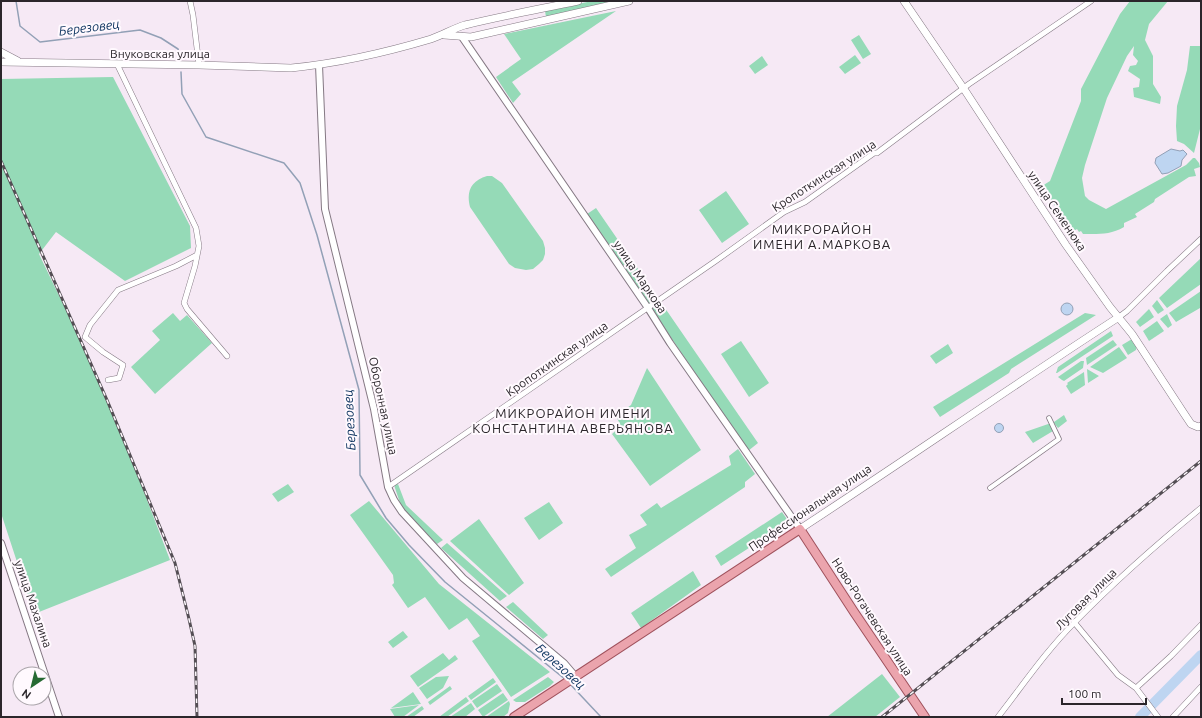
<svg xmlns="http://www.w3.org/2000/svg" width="1202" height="718" font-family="Ubuntu,sans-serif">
	<rect width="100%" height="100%" fill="#f6e9f5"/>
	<path fill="#95dab7" d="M592 1H615L546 17 545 11Z
		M1130 1H1168L1149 24 1145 40 1153 56V84L1161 97 1160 104 1134 97 1133 88 1139 87 1140 79 1128 71 1130 66 1136 65 1138 61 1133 55 1134 46 1127 56 1107 98 1085 165 1082 178 1085 196 1089 200 1106 209 1186 165 1193 158H1195L1199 163 1200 167 1194 169 1196 176 1189 177 1155 199 1154 202 1135 214 1137 217 1124 223V227C1110 235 1099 234 1083 234L1081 231 1079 232 1077 229 1072 232 1042 186 1050 181 1081 101V89L1120 14Z
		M616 11 512 82 521 94 513 103 496 77 521 59 504 34Z
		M859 35 871 54 863 59 851 40Z
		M1190 46H1201V125L1194 153 1184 144 1177 141 1176 126 1177 106 1187 70Z
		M855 55 861 63 845 74 839 67Z
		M762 56 768 65 755 74 749 66Z
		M113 77 190 226 191 248 125 281 56 232 39 254 77 333 121 432 170 560 34 614 1 513V79Z
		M487 176H492L502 183 543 241 545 248V254L543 260 539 264 533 269 526 270 515 268 509 264 470 207C466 191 471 181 487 176Z
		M726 191 749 224 722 243 699 210Z
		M596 208 758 443 748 451 587 214Z
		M1201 258V284L1167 308 1159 298Z
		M1201 291 1200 308 1176 322 1169 313Z
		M1157 300 1164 310 1158 314 1152 306Z
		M1149 309 1154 317 1140 327 1136 322Z
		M173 313 180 321 187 315 212 343 155 394 131 367 160 340 152 331Z
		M1085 313 1096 315 1011 369 1009 373 940 417 933 407Z
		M1167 314 1172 325 1168 328 1160 319Z
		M1157 321 1164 331 1149 341 1143 331Z
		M1111 331 1113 336 1057 373H1056L1058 367Z
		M1132 339 1137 345 1136 350 1128 355 1122 345Z
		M1113 340 1117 345 1087 365 1086 358Z
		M741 341 769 383 749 397 721 354Z
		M948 344 953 353 936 364 930 356Z
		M1119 347 1127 358 1103 373 1090 367Z
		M1081 361H1084L1083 368 1064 381 1062 380 1058 377Z
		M647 368 701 450 650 486 612 434 621 426 616 416 631 405Z
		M1087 369 1099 376 1088 383Z
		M1084 372 1085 385 1071 394 1066 386 1068 384 1067 383Z
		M1064 415 1067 421 1058 428 1054 423 1053 431 1033 443 1025 432 1054 422Z
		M738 449 755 474 745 482V487L611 577 605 569 636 548 629 535 647 525 640 515 657 503 661 508 731 465 729 456Z
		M288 484 294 492 278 502 272 494Z
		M398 484 406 505 443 540 437 544 402 509 394 485Z
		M369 501 439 584 550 672 511 697 472 641 480 636 467 618 449 630 425 597 408 608 392 585 394 583 393 575 350 515Z
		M549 502 563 523 539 540 524 518Z
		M782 512 789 522 721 566 715 556Z
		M479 519 524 583 509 595 450 541Z
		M447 543 507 596 500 601 441 548Z
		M693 571 701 585 641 628 631 613Z
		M513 602 548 635 543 639 506 607Z
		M403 631 408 637 393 648 388 642Z
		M443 653 449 660 455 655 458 659 418 687 410 676Z
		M882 674 900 697 875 717H827Z
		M449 676 443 688 427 699 419 688 436 677Z
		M548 677 554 682 550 686 525 702H516L513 700Z
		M493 678 496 682 471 700 468 696Z
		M497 684 502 691 477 708 472 701Z
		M450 686 452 689 430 705 428 702Z
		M413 692 421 704 391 708Z
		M503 693 508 700 483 717 478 710Z
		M466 697 469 701 447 717H439Z
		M509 701 510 704 508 713 503 717H486Z
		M471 703 475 709 465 717H450Z
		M419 705 403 717H395L390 709Z
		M422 706 424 709 413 717H406Z"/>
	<path fill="#bed5f1" stroke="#92a0b6" d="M1171 149 1180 151 1183 150 1187 154 1182 160 1181 166 1168 173 1162 174 1155 163 1156 158Z
		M1061 309a6 6 0 1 1 12 0a6 6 0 1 1-12 0Z
		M994.5 428a4.5 4.5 0 1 1 9 0a4.5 4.5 0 1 1-9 0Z"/>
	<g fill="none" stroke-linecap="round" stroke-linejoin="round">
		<path stroke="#92a0b6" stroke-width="1.5" d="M16 1 20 26 40 42 140 30 161 38 178 49 180 57
			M181 72 182 94 206 137 284 163 300 183 317 235 359 390 360 475 386 518 409 545 445 582 566 680
			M570 684 601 717"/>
		<path stroke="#bed5f1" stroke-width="10" d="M1140 717 1201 655"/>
		<g stroke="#857984" stroke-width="5.5">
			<path id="pedestrian" d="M990 488 1059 439 1049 418"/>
		</g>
		<g stroke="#857984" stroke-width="6">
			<path id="minor" d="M190 1 193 15 199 65
				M117 64 196 228 199 246 195 266 184 303 187 309 227 356
				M1119 317 1127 311 1167 271 1201 239
				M108 380 119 378 123 365 103 352 85 337 90 325 118 290 176 266 197 255
				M388 487 717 260 784 212 805 202 874 153H877L969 84 1091 1
				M1074 622 1118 675 1136 688 1158 717
				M1136 688 1171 656 1201 625
				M998 717C1023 685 1046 651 1075 622 1114 582 1157 544 1201 508
				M1173 717 1201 687"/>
		</g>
		<g stroke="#857984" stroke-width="8">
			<path id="tertiary" d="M462 37 648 308 670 343 800 529
				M319 65 325 209 374 409 388 487 394 500 402 512 463 578 564 663 576 677
				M1 543 59 717"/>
		</g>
		<g stroke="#857984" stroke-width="8">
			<path id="secondary" d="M904 1 964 89 1066 245 1110 307 1132 334 1183 412 1191 424 1198 427 1201 426
				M444 35 471 37 629 1
				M1 52 18 61
				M1 62 199 65 291 68C341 63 384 53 431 39 443 35 454 28 465 25 502 16 540 9 578 1
				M800 529C907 459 1012 386 1119 317"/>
		</g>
		<g stroke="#9f515c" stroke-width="10">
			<path id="primary" d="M514 717 800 529 854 612 925 717"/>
		</g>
		<use href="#pedestrian" stroke="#fff" stroke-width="4"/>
		<use href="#minor" stroke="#fff" stroke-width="5"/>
		<use href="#tertiary" stroke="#fff" stroke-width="6"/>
		<use href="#secondary" stroke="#fff" stroke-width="7"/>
		<use href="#primary" stroke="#eba4ad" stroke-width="8"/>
		<g stroke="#544e54" stroke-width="3">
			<path id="rail" d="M1 161 107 400 175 563 189 619 195 646 197 717
				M882 717 1201 461"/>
		</g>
		<use href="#rail" stroke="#fff9fe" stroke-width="1.5" stroke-dasharray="4.5" stroke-linecap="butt"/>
	</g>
	<g text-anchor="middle" stroke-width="4" stroke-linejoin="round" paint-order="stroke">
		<g font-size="12" fill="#2b262b" stroke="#fff9fe">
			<text x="160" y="58">Внуковская улица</text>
			<text transform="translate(824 176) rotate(-33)" y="4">Кропоткинская улица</text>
			<text transform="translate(1057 211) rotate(56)" y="4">улица Семенюка</text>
			<text transform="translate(640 277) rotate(56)" y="4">улица Маркова</text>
			<text transform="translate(557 359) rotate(-35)" y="4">Кропоткинская улица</text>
			<text transform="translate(383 406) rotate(78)" y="4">Оборонная улица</text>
			<text transform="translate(810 508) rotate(-34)" y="4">Профессиональная улица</text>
			<text transform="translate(1086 599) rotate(-45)" y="4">Луговая улица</text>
			<text transform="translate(33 604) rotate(71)" y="4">улица Махалина</text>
			<text transform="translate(872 617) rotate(57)" y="4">Ново-Рогачевская улица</text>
		</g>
		<g font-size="13" font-style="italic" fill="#0d335f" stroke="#fff9fe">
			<text transform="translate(89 27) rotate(-7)" y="5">Березовец</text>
			<text transform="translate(349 420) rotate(-93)" y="5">Березовец</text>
			<text transform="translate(561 666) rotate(42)" y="5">Березовец</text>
		</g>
		<g font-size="13" letter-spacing="1" fill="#2b262b" stroke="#fff9fe">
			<text x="822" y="234">МИКРОРАЙОН<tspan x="822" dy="15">ИМЕНИ А.МАРКОВА</tspan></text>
			<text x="573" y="418">МИКРОРАЙОН ИМЕНИ<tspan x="573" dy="15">КОНСТАНТИНА АВЕРЬЯНОВА</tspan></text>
		</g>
	</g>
	<rect width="1202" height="718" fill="none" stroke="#2b262b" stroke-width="4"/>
	<g transform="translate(32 686) rotate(215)"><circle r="19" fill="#fff9fe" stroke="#aaa5aa"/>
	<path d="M0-3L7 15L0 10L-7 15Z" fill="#266933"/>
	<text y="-6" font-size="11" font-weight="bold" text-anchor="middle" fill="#2b262b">N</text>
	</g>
	<path d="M1062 698v6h84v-6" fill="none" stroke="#2b262b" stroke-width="2"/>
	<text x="1068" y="698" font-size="12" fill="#2b262b" stroke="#fff9fe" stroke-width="3" paint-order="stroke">100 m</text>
</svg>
